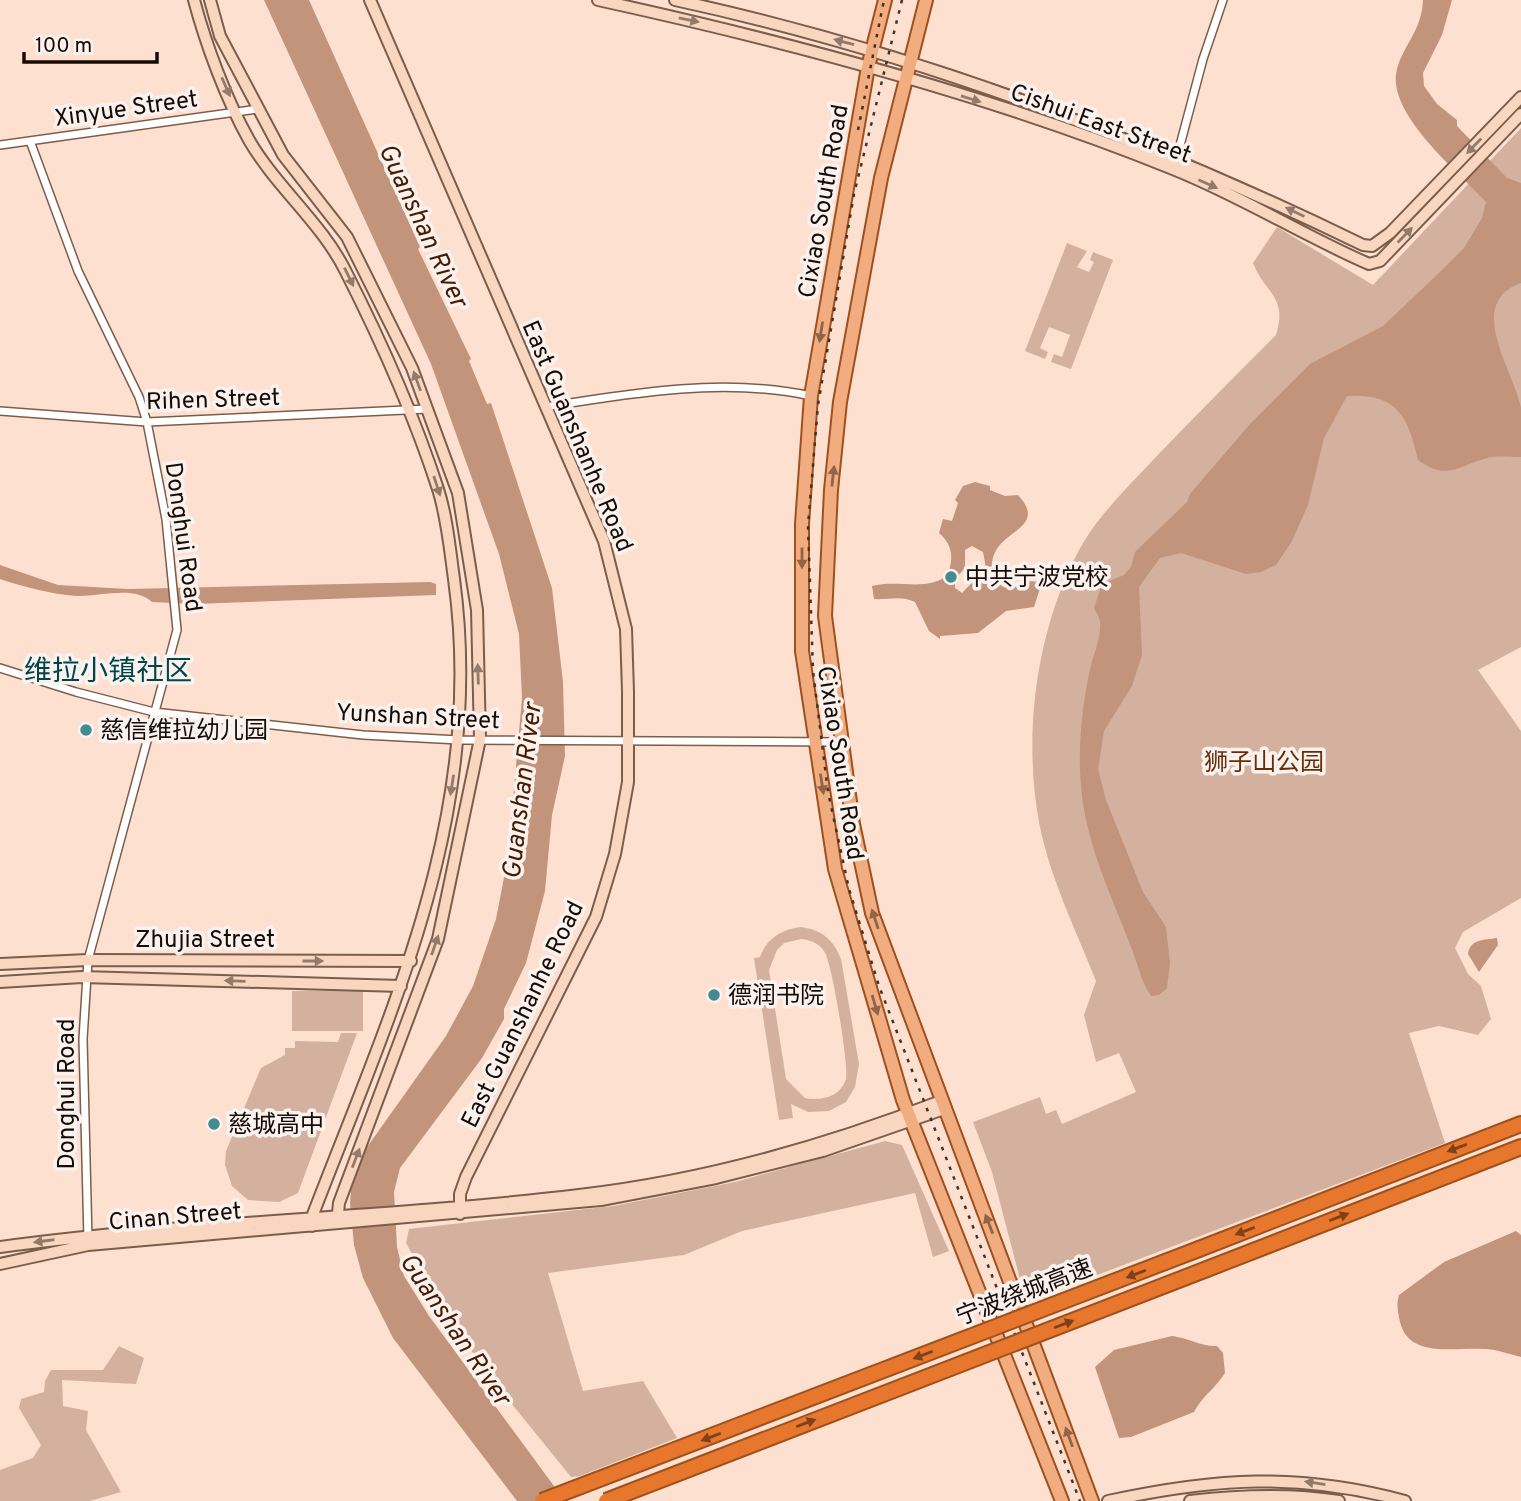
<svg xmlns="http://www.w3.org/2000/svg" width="1521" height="1501" font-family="Overpass,'Noto Sans SC',sans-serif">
	<rect width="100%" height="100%" fill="#fde0d0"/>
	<path fill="#d3b19e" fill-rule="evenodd" d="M1521 128V647L1478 670 1521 731V898L1463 932 1455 948 1468 974 1481 986 1491 1019 1478 1035 1439 1026 1409 1033 1445 1143 1026 1302 992 1172 973 1122 1040 1097 1046 1114 1056 1110 1062 1124 1136 1092 1119 1053 1096 1062 1084 1015 1096 981C1076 930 1049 876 1039 822 1023 734 1036 633 1077 554 1096 517 1126 489 1154 459 1194 417 1235 376 1276 335 1288 296 1265 294 1253 263L1277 227 1373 285Z
		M1067 243 1087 251 1077 267 1089 272 1094 262 1090 260 1093 252 1113 260 1071 369 1051 362 1054 354 1062 357 1070 335 1049 327 1040 348 1048 352 1045 359 1025 351Z
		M801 927C822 930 833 939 841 959L859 1064 855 1087 846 1102 829 1111 808 1112 791 1104 793 1118 779 1120 754 958 760 957C766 939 782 929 801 927ZM801 939C810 940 819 943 824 951 832 961 849 1067 846 1079 840 1097 822 1101 805 1098L786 1079 769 970 777 950 784 943Z
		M363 990V1031H292V991Z
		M341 1033H357L298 1193 279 1202 248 1200 232 1186 225 1165 226 1151 261 1068 285 1055V1048H295V1041L338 1042Z
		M885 1141 902 1145 949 1251 933 1257 915 1193 742 1231 684 1255 548 1273 583 1391 643 1381 677 1438 580 1476 571 1477 490 1377 445 1313 406 1243 409 1229 613 1206 735 1182Z
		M119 1346 144 1358 136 1384 62 1380 63 1406 88 1411 86 1430 121 1492 90 1501H0V1470L33 1458 41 1445 19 1408 21 1399 44 1392 45 1381 51 1370H103Z"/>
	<path fill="#c1947b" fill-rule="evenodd" d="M264 0H309L420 247 418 249 471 359 469 361 487 404 491 403 552 588 563 682 565 756 552 815 545 891 526 963 504 1009V1019L482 1058 400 1168 394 1192 397 1247 404 1276 429 1316 565 1501H517L393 1338 363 1278 354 1245 350 1203 352 1179 360 1157 446 1036 473 986 496 919 508 857 522 698 519 634 499 554 431 364Z
		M1423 0H1452L1442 35 1423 73 1424 86 1437 104 1457 120V126L1507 178 1521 183V283C1464 303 1514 371 1521 408 1521 423 1521 441 1521 457 1512 457 1501 456 1492 457 1460 463 1450 483 1418 460 1408 415 1396 393 1347 396L1324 438 1308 505 1292 541 1276 565 1261 572 1246 574 1181 553 1160 558 1139 587 1142 655 1132 686 1104 731 1098 769 1106 800 1143 892 1166 927 1170 963 1167 988 1159 995 1151 996C1141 981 1138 964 1131 947 1108 886 1082 838 1080 769 1079 736 1083 701 1090 669 1093 656 1100 640 1100 628 1101 619 1098 615 1094 608L1102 584 1124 575 1131 567 1135 552 1187 502 1190 494 1250 424 1310 364 1383 326 1440 272 1464 248 1482 218 1486 202C1459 172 1385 113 1397 69 1404 44 1422 30 1423 0Z
		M975 482 990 486V490L1005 496 1018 495C1044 523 1012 529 999 546 987 561 989 586 1011 589L1027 581 1042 582 1034 607 1006 611 978 633 940 636V639L929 631 915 602C901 595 888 600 874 599L872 586C899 579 924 592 947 576 954 559 953 545 939 533L943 519 952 521 958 503 955 500 963 486ZM972 546 983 552 986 568 962 593 955 588V579L965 568V550Z
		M0 565 58 585 128 589 430 582 436 584V595L194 604 152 602C134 585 99 597 76 596 51 594 24 587 0 579Z
		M1497 938 1498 945 1479 972 1468 954C1470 939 1484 940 1497 938Z
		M1516 1231 1521 1235V1357C1509 1354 1496 1349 1484 1349 1455 1347 1409 1359 1400 1322 1398 1312 1396 1305 1399 1295L1444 1262Z
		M1172 1336C1188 1338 1203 1347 1217 1346L1223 1353 1225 1373C1215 1389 1202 1396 1194 1412L1131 1437 1119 1438 1095 1367 1114 1350Z"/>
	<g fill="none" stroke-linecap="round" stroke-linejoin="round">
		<g stroke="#7c5d4c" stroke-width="10">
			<path id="street" d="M30 141 78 271 139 397 147 422 166 519 177 630 88 960 83 1039 88 1240
				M0 145 258 109
				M1175 164 1203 59 1223 0
				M545 407C631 393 725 377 811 396
				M0 411 147 422 427 409
				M0 668 76 692 154 712 363 735 459 740 841 742"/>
		</g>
		<g stroke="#7c5d4c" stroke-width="14">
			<path id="secondary" d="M194 0C206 45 226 99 249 140 276 187 322 223 346 272 381 341 414 415 438 489 447 517 450 550 454 579 486 812 393 1006 312 1217V1226
				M210 0 220 36 283 155 347 237 412 368 458 493 477 610 480 739 438 939 339 1203 337 1223
				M370 0 604 541 626 629 628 692V782L615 854 596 917 466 1177 460 1194V1214
				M598 0C790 42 991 95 1173 169 1241 196 1302 235 1369 264L1380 261 1521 114
				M675 0C915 52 1141 137 1363 245L1372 246 1390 233 1521 97
				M0 964 88 960 411 961
				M0 982 82 977 401 986
				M0 1247C192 1221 386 1218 579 1195 702 1181 825 1146 941 1101
				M0 1264 88 1245 601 1200 716 1178 823 1151 944 1109
				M1108 1501C1215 1478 1298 1472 1405 1501
				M1190 1501C1241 1495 1289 1493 1339 1501"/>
		</g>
		<g stroke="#9e511e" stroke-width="16">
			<path id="primary" d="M885 0 868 67 811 396 802 524V651L835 869 903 1100 1062 1501
				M926 0 881 178 840 402 831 490 825 616 853 824 872 913 1092 1501"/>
		</g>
		<g stroke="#9e511e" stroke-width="18">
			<path id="highway" d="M1199 1249 1521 1124
				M1207 1269 1521 1147"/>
		</g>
		<use href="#street" stroke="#fff" stroke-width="7"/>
		<use href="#secondary" stroke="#f8d6c0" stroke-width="10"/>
		<use href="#primary" stroke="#f1ad80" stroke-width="12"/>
		<use href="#highway" stroke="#e7772c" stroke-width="14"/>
		<path stroke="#41322a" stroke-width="2.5" stroke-dasharray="3.5 7" stroke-linecap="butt" d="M902 0 854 194 818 405 808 526 813 671 828 792 849 889 879 986 1080 1501
			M858 130 884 0"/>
		<g stroke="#9e511e" stroke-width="18" stroke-linecap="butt">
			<path id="highway-bridge" d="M542 1501 1199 1249
				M606 1501 1207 1269"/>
		</g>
		<use href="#highway-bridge" stroke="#e7772c" stroke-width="14"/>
	</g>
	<defs><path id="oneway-solid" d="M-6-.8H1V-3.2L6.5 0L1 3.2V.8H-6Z" transform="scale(1.75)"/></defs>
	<g fill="#937b6c">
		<use href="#oneway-solid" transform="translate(689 20) rotate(12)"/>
		<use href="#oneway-solid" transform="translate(844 42) rotate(-165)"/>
		<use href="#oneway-solid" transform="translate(226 87) rotate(66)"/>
		<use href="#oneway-solid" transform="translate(971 99) rotate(17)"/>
		<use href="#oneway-solid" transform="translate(1474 146) rotate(134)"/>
		<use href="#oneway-solid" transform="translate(1208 184) rotate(24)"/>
		<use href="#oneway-solid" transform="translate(1295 212) rotate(-154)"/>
		<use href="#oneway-solid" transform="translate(1405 235) rotate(-46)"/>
		<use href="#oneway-solid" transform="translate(349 277) rotate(64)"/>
		<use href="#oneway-solid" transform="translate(417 381) rotate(-110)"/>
		<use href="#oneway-solid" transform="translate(437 486) rotate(72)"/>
		<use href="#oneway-solid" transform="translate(478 674) rotate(-92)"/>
		<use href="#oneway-solid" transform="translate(452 785) rotate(99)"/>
		<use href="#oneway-solid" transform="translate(435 945) rotate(-71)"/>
		<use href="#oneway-solid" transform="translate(313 961)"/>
		<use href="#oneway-solid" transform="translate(235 981) rotate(-178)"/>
		<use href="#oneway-solid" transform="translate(356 1158) rotate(-69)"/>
		<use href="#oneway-solid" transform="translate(44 1241) rotate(172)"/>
		<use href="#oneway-solid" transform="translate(1315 1483) rotate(-171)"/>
	</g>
	<g fill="#8f6449">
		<use href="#oneway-solid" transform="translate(821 332) rotate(99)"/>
		<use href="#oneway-solid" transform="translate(833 476) rotate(-84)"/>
		<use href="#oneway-solid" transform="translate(802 558) rotate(90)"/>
		<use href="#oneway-solid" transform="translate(822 784) rotate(81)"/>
		<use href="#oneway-solid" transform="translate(875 919) rotate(-108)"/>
		<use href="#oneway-solid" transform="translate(875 1005) rotate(74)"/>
		<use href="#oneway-solid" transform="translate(989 1224) rotate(-111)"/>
		<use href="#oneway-solid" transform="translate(1069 1437) rotate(-110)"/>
	</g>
	<g fill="#7f4118">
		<use href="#oneway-solid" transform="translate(1457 1148) rotate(159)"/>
		<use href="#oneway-solid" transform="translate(1339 1217) rotate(-21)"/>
		<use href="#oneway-solid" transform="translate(1245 1231) rotate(159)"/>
		<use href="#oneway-solid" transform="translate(1136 1274) rotate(159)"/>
		<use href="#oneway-solid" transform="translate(1064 1324) rotate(-21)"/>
		<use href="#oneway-solid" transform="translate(923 1355) rotate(159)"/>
		<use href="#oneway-solid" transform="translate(806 1423) rotate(-21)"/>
		<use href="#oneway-solid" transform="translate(711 1437) rotate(159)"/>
	</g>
	<g fill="#438b8f" stroke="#faf2ee" stroke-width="2.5">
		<circle cx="951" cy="577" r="7"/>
		<circle cx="86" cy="730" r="7"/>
		<circle cx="714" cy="995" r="7"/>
		<circle cx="214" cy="1124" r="7"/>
	</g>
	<g text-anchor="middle" stroke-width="7" stroke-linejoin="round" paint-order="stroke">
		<g font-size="24" fill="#170b05" stroke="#faf2ee">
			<text transform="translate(126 108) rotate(-8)" y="8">Xinyue Street</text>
			<text transform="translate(1101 123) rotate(20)" y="8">Cishui East Street</text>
			<text transform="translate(823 201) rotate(-80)" y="8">Cixiao South Road</text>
			<text transform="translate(213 399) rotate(-2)" y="8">Rihen Street</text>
			<text transform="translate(578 436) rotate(67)" y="8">East Guanshanhe Road</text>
			<text transform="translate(184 537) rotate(82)" y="8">Donghui Road</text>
			<text transform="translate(418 716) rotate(3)" y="8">Yunshan Street</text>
			<text transform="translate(841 763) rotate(81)" y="8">Cixiao South Road</text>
			<text x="205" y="947">Zhujia Street</text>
			<text transform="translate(522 1014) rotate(-64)" y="8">East Guanshanhe Road</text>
			<text transform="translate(66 1094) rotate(-90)" y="8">Donghui Road</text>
			<text transform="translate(175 1216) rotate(-5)" y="8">Cinan Street</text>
			<text transform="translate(1024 1292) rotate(-21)" y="8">宁波绕城高速</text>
		</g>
		<g font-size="24" fill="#170b05" stroke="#faf2ee" text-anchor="start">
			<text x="965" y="585">中共宁波党校</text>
			<text x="100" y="738">慈信·维拉幼儿园</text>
			<text x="728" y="1003">德润书院</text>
			<text x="228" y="1132">慈城高中</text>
		</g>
		<g font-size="24" fill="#672e05" stroke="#faf2ee">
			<text x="1264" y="770">狮子山公园</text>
		</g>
		<g font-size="26" font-style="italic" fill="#461b00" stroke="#faf2ee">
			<text transform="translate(424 225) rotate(65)" y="9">Guanshan River</text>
			<text transform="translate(521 791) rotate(-83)" y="9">Guanshan River</text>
			<text transform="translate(456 1329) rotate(56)" y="9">Guanshan River</text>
		</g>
		<g font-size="28" fill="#004548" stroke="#faf2ee">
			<text x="108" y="680">维拉小镇社区</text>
		</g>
	</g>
	<path d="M24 52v10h133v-10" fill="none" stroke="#170b05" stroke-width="3.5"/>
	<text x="35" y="52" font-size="21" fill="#170b05" stroke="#faf2ee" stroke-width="5" paint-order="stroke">100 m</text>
</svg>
